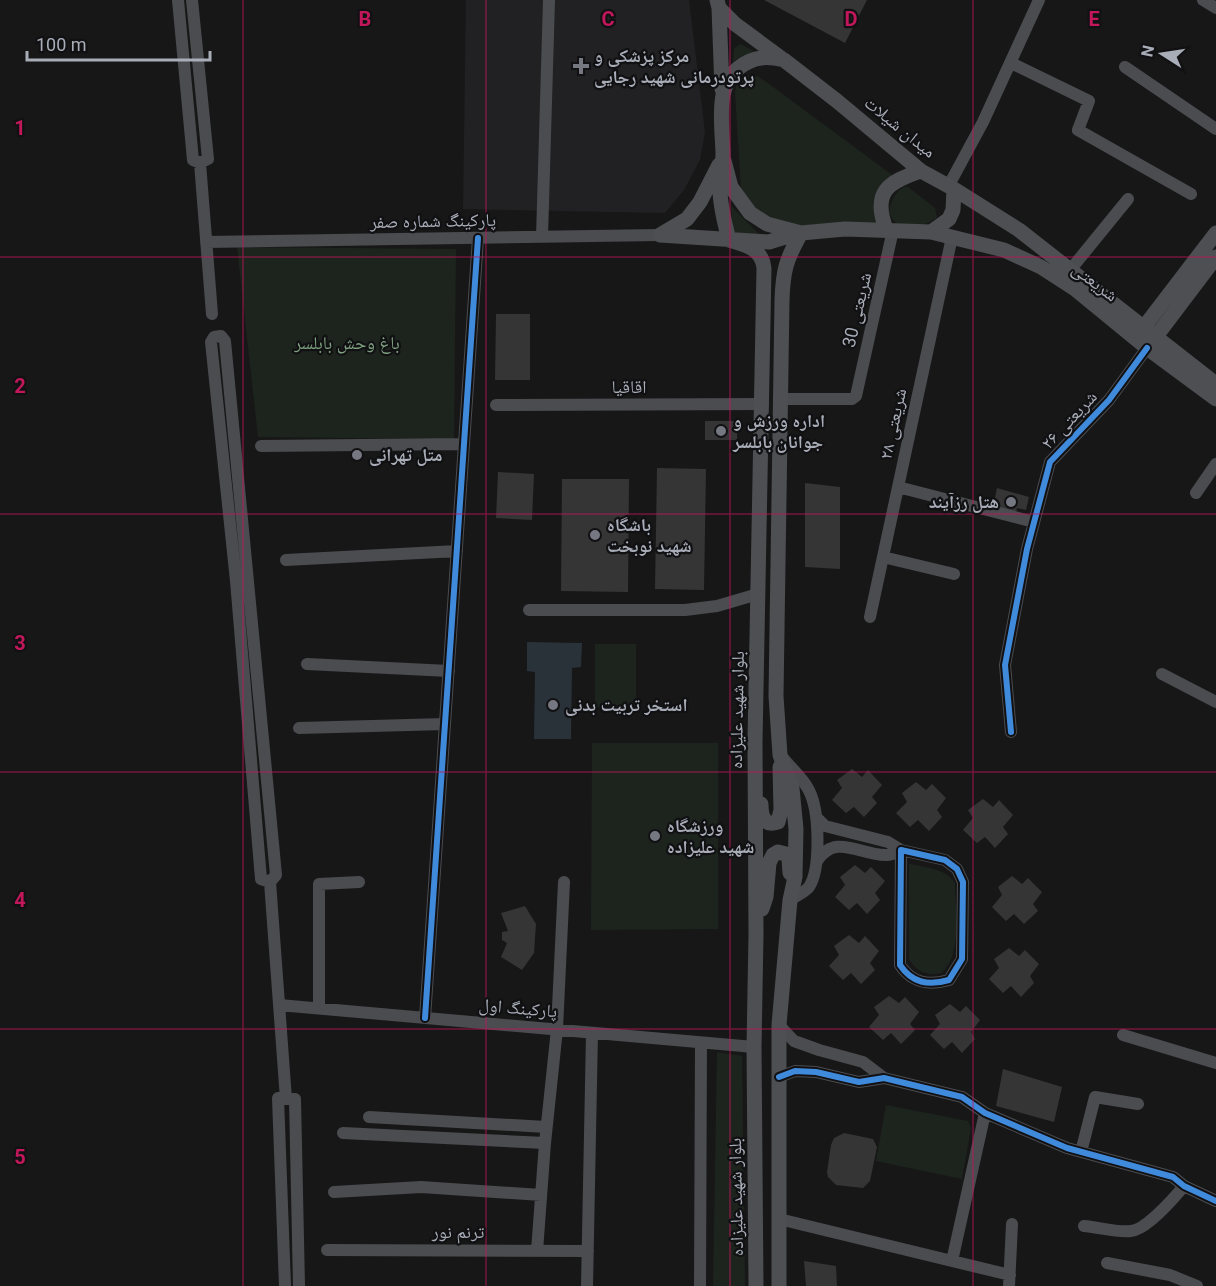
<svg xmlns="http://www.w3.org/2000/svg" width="1216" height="1286" font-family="Roboto,'Noto Naskh Arabic',sans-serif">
	<rect width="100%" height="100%" fill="#171717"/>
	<path fill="#212123" d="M466 0H689L705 132 700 160 684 190 665 213 463 209Z"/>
	<path fill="#1d241e" d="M741 44 755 52 733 61 734 48Z
		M749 75 757 76 765 81 895 177C891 179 885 181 882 184 871 194 874 214 878 226 849 226 795 231 769 220 757 215 746 201 741 190L735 91 737 83Z
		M907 186 935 208 937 217C929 226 904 230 894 221 893 220 890 214 889 212 891 202 895 190 907 186Z
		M731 206 761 236 736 235 732 231Z
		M237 247 456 249 454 439 258 437Z
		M595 644H636V707H595Z
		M592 743H718V929L591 930Z
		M909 864C925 867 945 868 955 883 955 909 963 955 941 973 926 976 917 972 909 959Z
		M717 1052 742 1056 745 1286H713Z
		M886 1105 968 1121 971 1128 962 1179 876 1161Z"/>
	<path fill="#2a3239" d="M527 642 582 643 581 667 572 668 571 739H534L535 672 527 671Z"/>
	<path fill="#353536" d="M764 0H867L845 43Z
		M496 314H530V380H495Z
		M705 421H737V440H705Z
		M657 468 706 469 704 590 655 589Z
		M498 472 534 474 532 520 496 518Z
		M562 479H629L628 592 561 591Z
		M805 483 840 487V569L805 567Z
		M997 488 1029 497 1026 510 1017 508 1016 514 993 507Z
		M852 769 862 777 868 770 882 785 872 797 877 803 864 817 854 807 846 813 832 800 842 788 837 780Z
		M916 782 926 790 932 784 946 798 937 810 942 817 929 831 918 820 910 827 896 813 907 802 902 793Z
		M983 799 993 807 999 800 1013 815 1003 827 1008 834 995 848 985 837 977 843 963 830 973 818 968 810Z
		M855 865 865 873 871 867 885 881 875 893 880 900 867 914 857 903 849 910 835 897 845 885 840 877Z
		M1012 876 1022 884 1028 878 1042 892 1033 904 1038 911 1024 924 1014 914 1006 921 992 907 1002 895 998 887Z
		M525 906 536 924 534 953 522 970 501 957 507 943 502 940V932L508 931 501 913Z
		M849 935 859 943 865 936 879 951 870 963 875 970 861 984 851 973 843 980 829 966 839 955 834 946Z
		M1009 948 1019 956 1025 950 1039 964 1030 976 1034 983 1021 997 1011 986 1003 993 989 979 999 968 994 959Z
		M889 996 899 1003 905 997 919 1012 910 1024 915 1030 901 1044 891 1033 883 1040 869 1027 879 1015 874 1007Z
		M950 1004 960 1012 966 1006 980 1020 971 1032 975 1039 962 1053 952 1042 944 1049 930 1035 940 1024 935 1015Z
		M1003 1069 1062 1087 1054 1122 996 1106Z
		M844 1133 873 1139 877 1147 870 1181 863 1188 836 1185 828 1177 827 1172 831 1145 834 1138Z
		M804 1261 836 1266 837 1286H806Z"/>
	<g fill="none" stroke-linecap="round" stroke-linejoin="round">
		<path stroke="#4b4c50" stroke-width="12" d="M178 0 193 160 200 163 208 159 192 0
			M1203 0 1216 8
			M1011 63 1089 101 1078 130 1191 194
			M1125 67 1216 129
			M200 163 212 314
			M949 185 983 122 1039 0
			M542 237 549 0
			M206 242 660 235
			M1071 269 1128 199
			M221 336 225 341 276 875 270 882 261 879 236 581 211 342 214 337Z
			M782 399H852L856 396 893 230
			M496 405 763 404
			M261 446 464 444
			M898 487 1034 522
			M1196 493 1216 464
			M883 557 954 574
			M286 560 457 551
			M529 610H685L717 606 758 594
			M870 617 952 237
			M307 664 449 671
			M1162 674 1216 702
			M299 728 445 724
			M1011 732 1005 665 1027 549 1050 462 1109 400 1147 348
			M783 758C793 770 806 781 811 795 819 815 821 869 809 887 805 892 796 896 790 900
			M816 817 825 826 888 842 901 850
			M901 850 945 860 957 869 963 882 962 959 949 980C928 986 912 983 900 965Z
			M817 861C836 832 860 856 887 855 892 855 897 852 901 850
			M270 882 286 1099
			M279 1005 754 1047
			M319 1008V884L359 882
			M425 1018 478 238
			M779 1025 794 1041 819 1050 863 1062 884 1078
			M1123 1035 1216 1063
			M779 1077 795 1071 816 1072 859 1082 884 1078 962 1097 985 1113 1067 1148 1173 1177 1184 1186 1216 1201
			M369 1117 546 1127
			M343 1133 545 1143
			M1081 1152 1095 1097 1138 1104
			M334 1192 421 1187 541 1195
			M779 1219 1010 1275
			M1084 1226C1097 1227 1119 1233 1131 1231 1146 1230 1174 1198 1184 1186
			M327 1250 588 1251
			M537 1251 545 1143 557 1029 564 882
			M952 1261 985 1113
			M1107 1263 1170 1275 1197 1286
			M285 1286 278 1098 295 1099 299 1286
			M587 1286 592 1033
			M700 1286 701 1043
			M1009 1286 1012 1224"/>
		<path stroke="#4d4f52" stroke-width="15" d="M717 0 719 8 722 89
			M719 8 735 24 781 58
			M723 157 731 187 750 213 767 224 801 233 845 229 931 232 949 219 953 210 954 189 921 171 837 101 784 60C771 57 760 56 748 62 713 79 722 120 723 153 723 165 720 177 720 190 720 206 725 224 729 240 745 245 762 248 764 268L755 742 756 934 754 1047 756 1286
			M954 189 1019 230 1216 384
			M886 229C872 192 888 182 921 171
			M931 232 1004 250 1041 267 1075 289 1147 348 1216 399
			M660 235 769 242 798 233
			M660 235 687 219 700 202 719 165
			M1144 327 1216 233
			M1151 343 1216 257
			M761 804C761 816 764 827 778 822L781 810 780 767
			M762 909 766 897 769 863 773 855 778 852 786 854 789 859 790 873
			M779 1286V1025L790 900 795 877 796 829 792 788 780 755 776 696 782 300C783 270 786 260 801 233"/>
		<g stroke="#111113" stroke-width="10">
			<path id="cycleway" d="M1011 732 1005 665 1027 549 1050 462 1109 400 1147 348
				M901 850 945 860 957 869 963 882 962 959 949 980C928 986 912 983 900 965Z
				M425 1018 478 238
				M779 1077 795 1071 816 1072 859 1082 884 1078 962 1097 985 1113 1067 1148 1173 1177 1184 1186 1216 1201"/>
		</g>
		<use href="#cycleway" stroke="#408adc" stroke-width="6"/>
	</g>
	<path fill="none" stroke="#c2185b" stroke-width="1.5" stroke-opacity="0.55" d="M243 0V1286M486 0V1286M730 0V1286M973 0V1286M0 257H1216M0 514H1216M0 772H1216M0 1029H1216"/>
	<g fill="#757880" stroke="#111113" stroke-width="2">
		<path d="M578 57h6v6h6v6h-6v6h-6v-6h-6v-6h6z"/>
		<circle cx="721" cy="431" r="6"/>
		<circle cx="357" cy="455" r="6"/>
		<circle cx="1011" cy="502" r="6"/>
		<circle cx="595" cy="535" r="6"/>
		<circle cx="553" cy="705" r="6"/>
		<circle cx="655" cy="836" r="6"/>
	</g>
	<g text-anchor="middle" stroke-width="4.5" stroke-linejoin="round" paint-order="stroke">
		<g font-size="18" font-weight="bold" fill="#a8adb8" stroke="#111113" text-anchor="start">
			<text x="594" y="62">مرکز پزشکی و<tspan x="594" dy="21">پرتودرمانی شهید رجایی</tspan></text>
			<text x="733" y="427">اداره ورزش و<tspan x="733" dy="21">جوانان بابلسر</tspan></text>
			<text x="369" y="461">متل تهرانی</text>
			<text x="999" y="508" text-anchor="end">هتل رزآیند</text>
			<text x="607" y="531">باشگاه<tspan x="607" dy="21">شهید نوبخت</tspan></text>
			<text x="565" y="711">استخر تربیت بدنی</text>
			<text x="667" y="832">ورزشگاه<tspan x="667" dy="21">شهید علیزاده</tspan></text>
		</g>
		<g font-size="18" fill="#a8adb8" stroke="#111113">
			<text transform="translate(900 127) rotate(39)" y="6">میدان شیلات</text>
			<text transform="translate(433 221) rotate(-1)" y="6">پارکینگ شماره صفر</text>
			<text transform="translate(1095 282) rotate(37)" y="6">شریعتی</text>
			<text transform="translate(857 310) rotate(-77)" y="6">شریعتی 30</text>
			<text x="629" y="393">اقاقیا</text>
			<text transform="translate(1069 420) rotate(-47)" y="6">شریعتی ۲۶</text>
			<text transform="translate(893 424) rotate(-78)" y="6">شریعتی ۲۸</text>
			<text transform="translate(737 710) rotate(-89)" y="6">بلوار شهید علیزاده</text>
			<text transform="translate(518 1008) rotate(5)" y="6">پارکینگ اول</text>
			<text transform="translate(736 1197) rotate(-91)" y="6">بلوار شهید علیزاده</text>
			<text x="458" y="1238">ترنم نور</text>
		</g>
		<g font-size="18" fill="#7fa381" stroke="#111113">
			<text x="347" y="349">باغ وحش بابلسر</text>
		</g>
	</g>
	<g font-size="20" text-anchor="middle" font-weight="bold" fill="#c2185b" stroke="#111113" stroke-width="4.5" stroke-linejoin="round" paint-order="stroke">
		<text x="365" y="26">B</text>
		<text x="608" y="26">C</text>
		<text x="851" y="26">D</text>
		<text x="1094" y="26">E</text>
		<text x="20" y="135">1</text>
		<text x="20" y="393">2</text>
		<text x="20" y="650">3</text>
		<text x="20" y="907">4</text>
		<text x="20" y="1164">5</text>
	</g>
	<g transform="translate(1162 54) rotate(282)" stroke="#111113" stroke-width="4.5" paint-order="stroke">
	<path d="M0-4.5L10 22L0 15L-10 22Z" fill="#a8adb8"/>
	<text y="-9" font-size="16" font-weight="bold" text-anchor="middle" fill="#a8adb8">N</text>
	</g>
	<path d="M27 51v9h183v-9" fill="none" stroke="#a8adb8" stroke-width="3"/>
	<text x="36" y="51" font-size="18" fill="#a8adb8" stroke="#111113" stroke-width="4.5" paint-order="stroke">100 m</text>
</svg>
